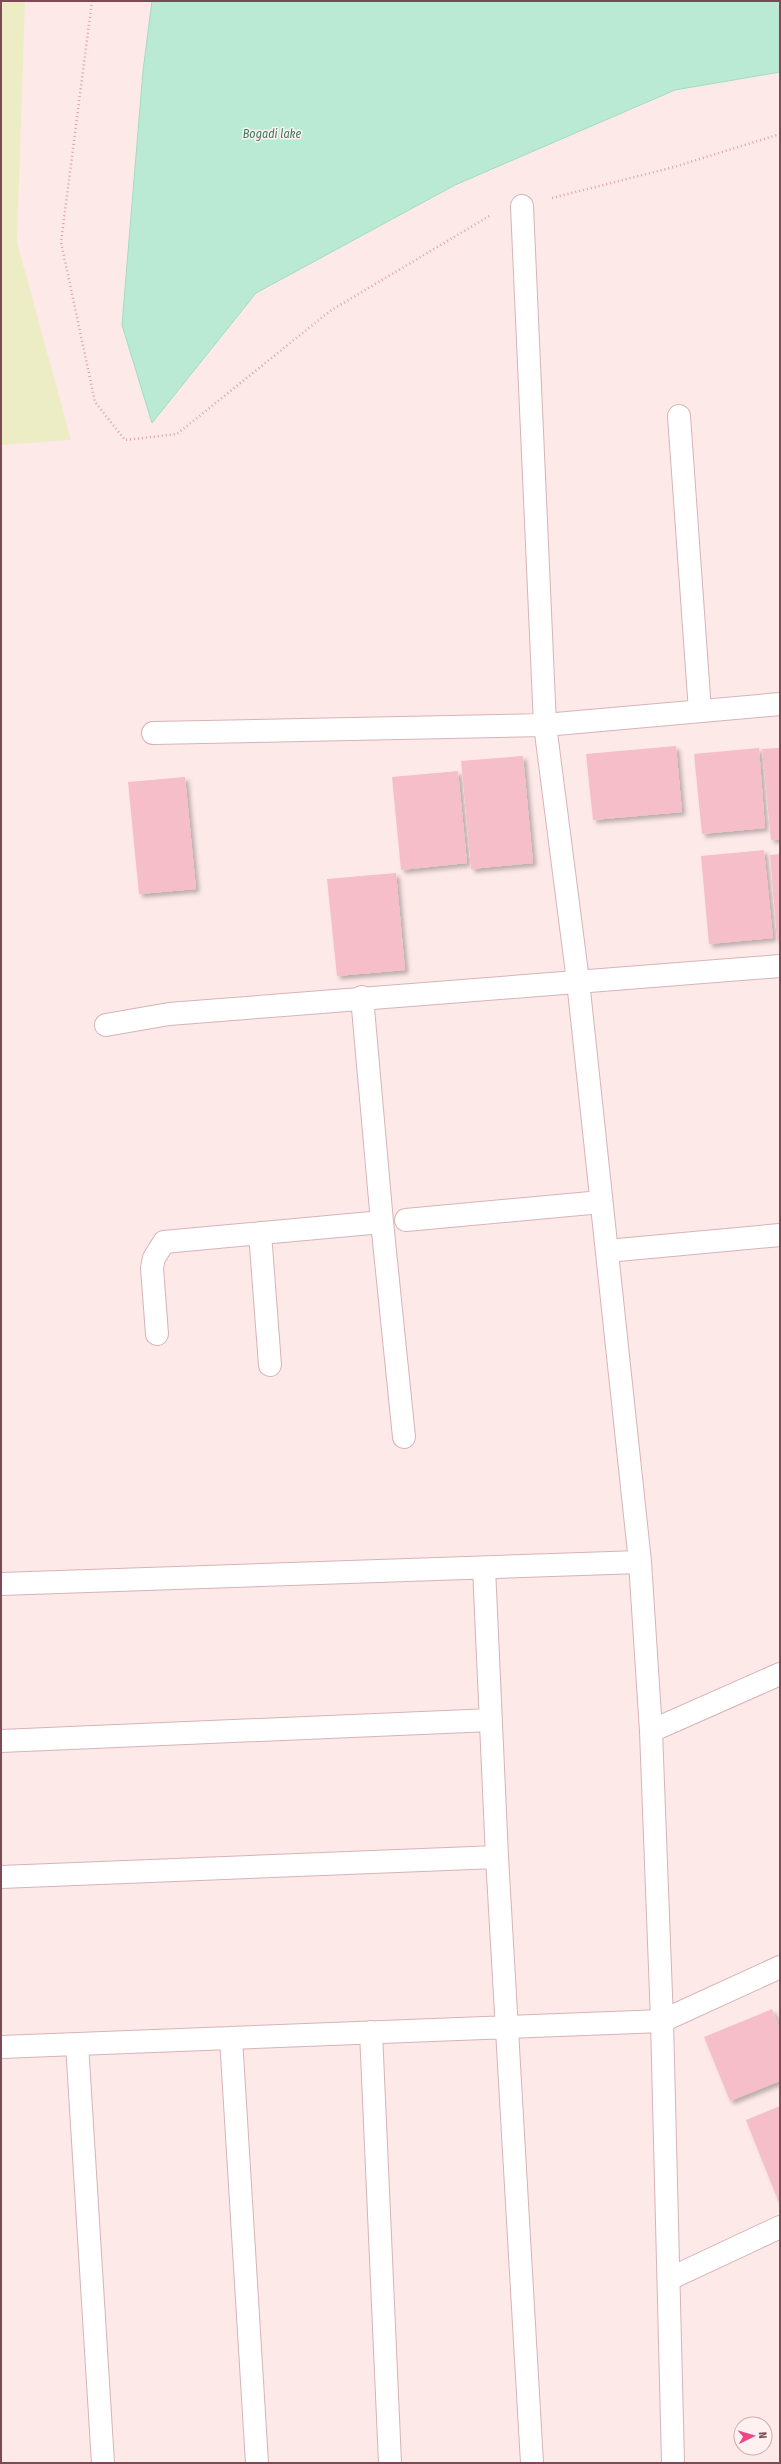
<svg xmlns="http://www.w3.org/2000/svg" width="781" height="2464" font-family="'Fira Sans Condensed',sans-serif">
	<defs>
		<filter id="shadow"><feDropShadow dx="3.5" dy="3.5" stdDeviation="2" flood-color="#0004"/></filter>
	</defs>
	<rect width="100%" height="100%" fill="#fee9e9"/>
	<path fill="#ededc5" d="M1 1H25L17 242 71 440 1 445Z"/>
	<path fill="#bbead4" stroke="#a0dcc2" d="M152 1H780V72L675 90 455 185 256 293 152 423 122 325 143 71Z"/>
	<path fill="#f5bec9" filter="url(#shadow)" d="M676 746 682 812 593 820 586 754Z
		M759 748 765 828 702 834 694 754Z
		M780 748V839L771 840 762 749Z
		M523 756 533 863 471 869 461 761Z
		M458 771 467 863 401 870 392 777Z
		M185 777 196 889 139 894 128 782Z
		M764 850 773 938 709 944 701 856Z
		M780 854V940H777L770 855Z
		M396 873 405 970 337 976 327 879Z
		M772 2009 780 2029V2081L730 2101 704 2037Z
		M780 2106V2205L746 2120Z"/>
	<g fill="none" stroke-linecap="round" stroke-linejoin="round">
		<g stroke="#d6b3b7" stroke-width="24">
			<path id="minor" d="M522 206 545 725 578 981 640 1562 651 1731 662 2021 673 2463
				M679 416 700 711
				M153 733 545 725 780 704
				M362 997 382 1222 404 1437
				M106 1025 169 1014 780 966
				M406 1220 601 1202
				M260 1233 270 1365
				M607 1251 780 1235
				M157 1334 152 1268 154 1258 164 1242 382 1222
				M484 1568 497 1857 532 2463
				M1 1584 640 1562
				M651 1731 780 1674
				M1 1741 491 1720
				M1 1877 497 1857
				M371 2032 390 2463
				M231 2038 257 2463
				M77 2044 103 2463
				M1 2047 662 2021 780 1967
				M669 2279 780 2227"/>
		</g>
		<path stroke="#dba0ad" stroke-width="2.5" stroke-dasharray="1 3" stroke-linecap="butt" d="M92 1 61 242 95 402 125 440 177 434 330 311 491 215
			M552 198 674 167 780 134"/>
		<use href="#minor" stroke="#fff" stroke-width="22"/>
	</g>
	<g text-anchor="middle" stroke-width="3" stroke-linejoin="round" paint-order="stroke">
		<g font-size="12" font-style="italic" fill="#39795d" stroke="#fff1f0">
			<text x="272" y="138">Bogadi lake</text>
		</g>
	</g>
	<rect width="781" height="2464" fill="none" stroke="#7b4a55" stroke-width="4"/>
	<g transform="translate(753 2436) rotate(85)"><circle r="19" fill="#fff1f0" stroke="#caaeb2"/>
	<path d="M0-3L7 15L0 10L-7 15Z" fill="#ef4786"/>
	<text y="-6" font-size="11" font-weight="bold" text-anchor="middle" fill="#7b4a55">N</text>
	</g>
</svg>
